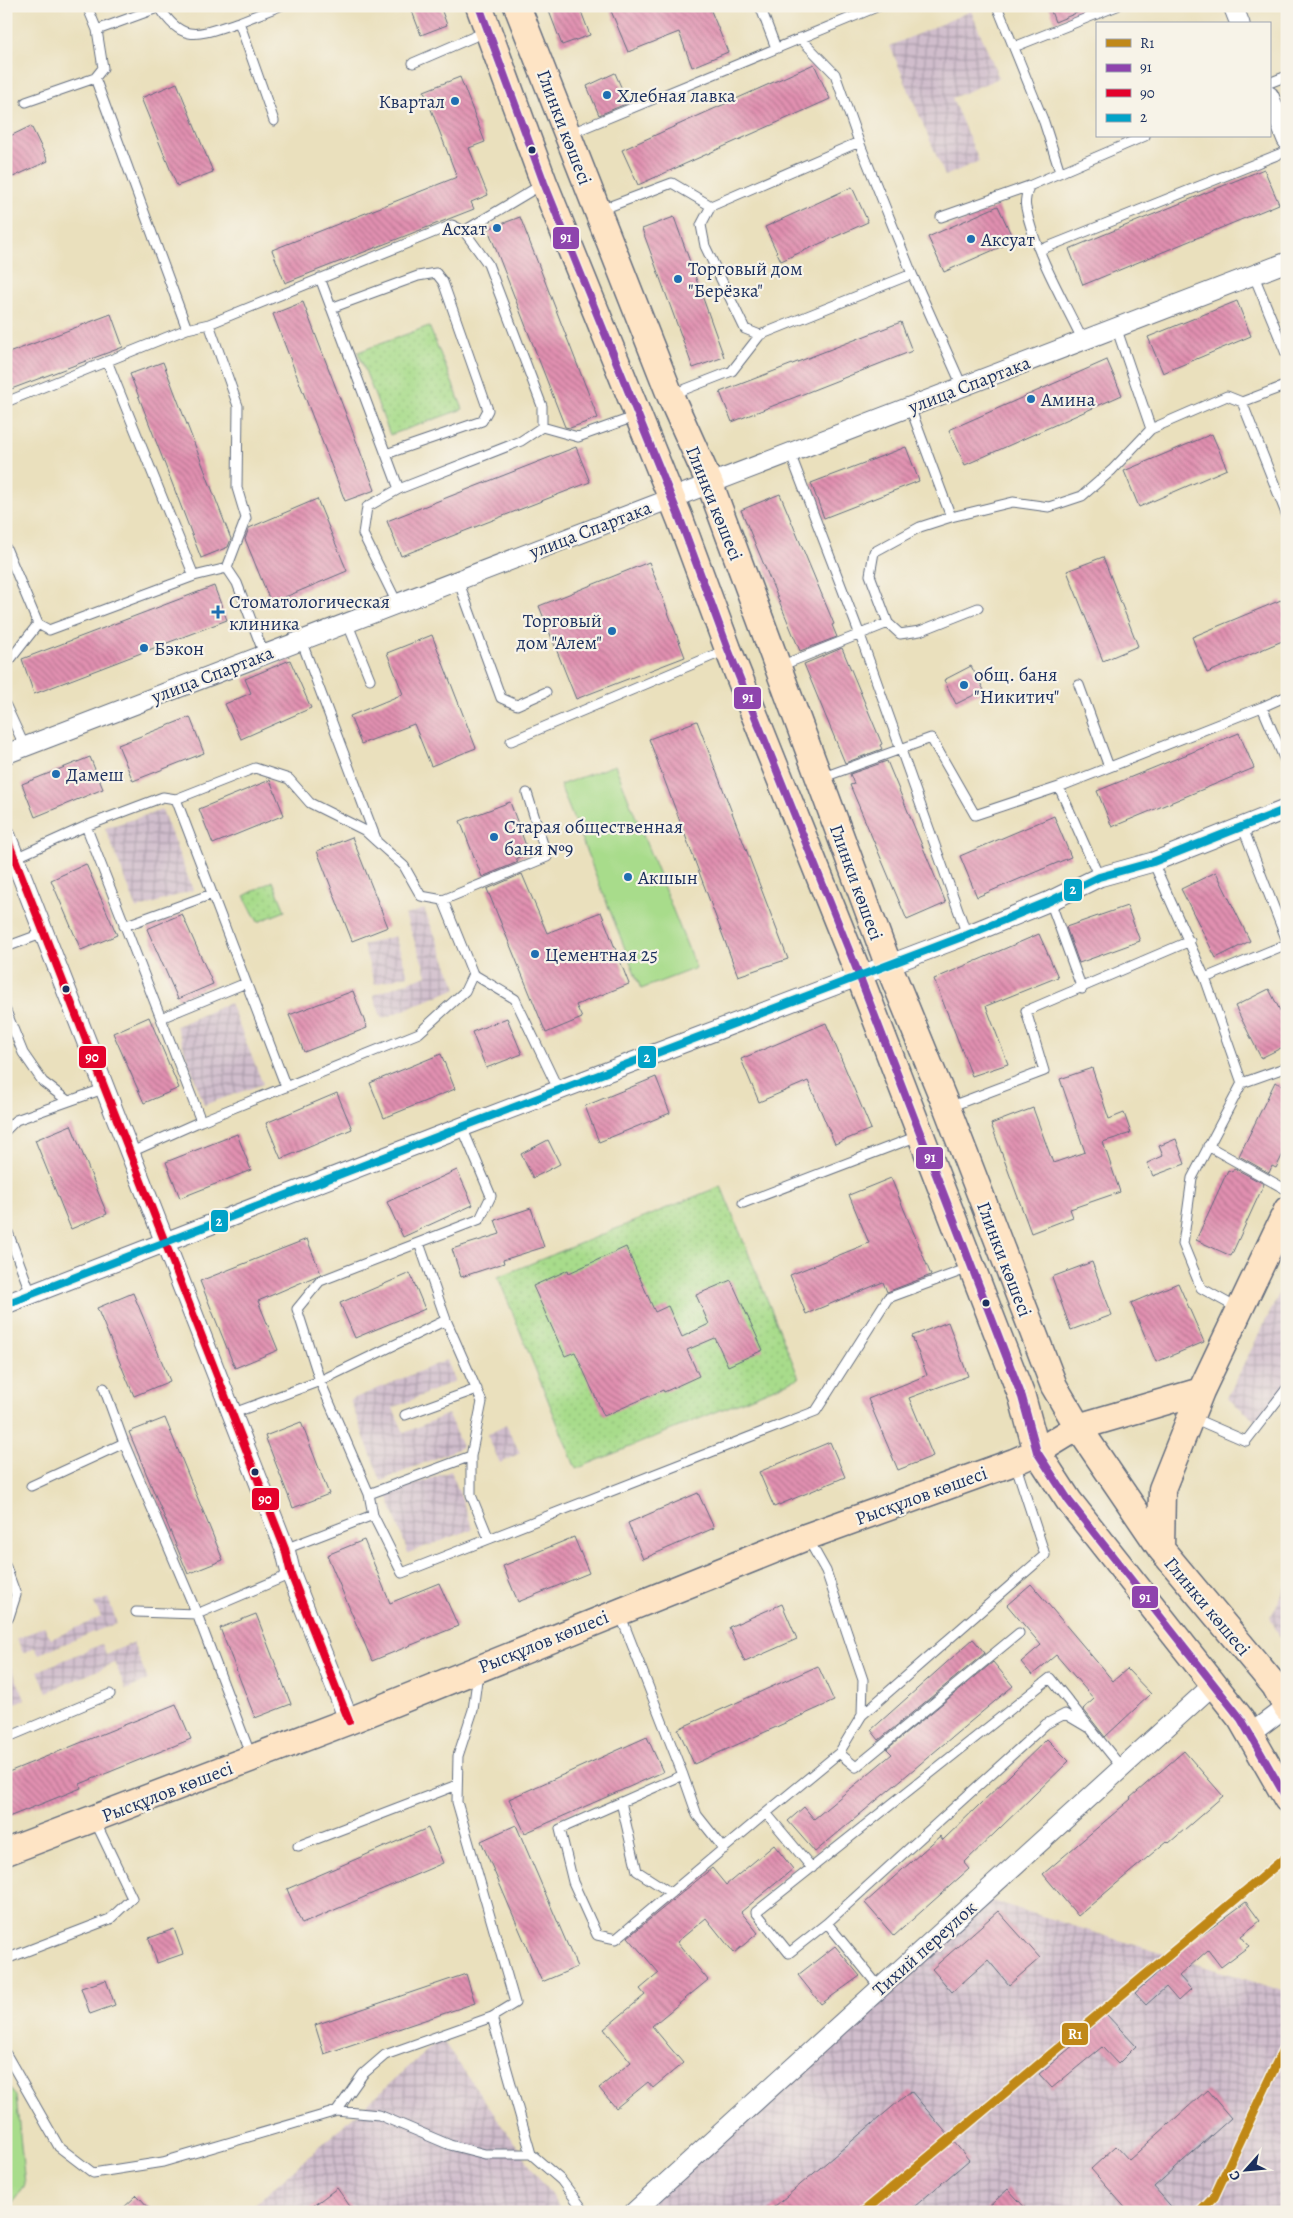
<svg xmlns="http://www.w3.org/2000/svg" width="1293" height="2218" font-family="Alegreya,serif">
	<defs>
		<pattern id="industrial-grid" width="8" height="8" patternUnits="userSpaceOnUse" patternTransform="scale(1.25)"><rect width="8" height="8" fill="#d0bdcc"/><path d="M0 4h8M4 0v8" fill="none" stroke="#a89aa9"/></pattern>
		<pattern id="grass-dots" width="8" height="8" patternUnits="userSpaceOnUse" patternTransform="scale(1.25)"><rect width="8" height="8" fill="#a8dc8b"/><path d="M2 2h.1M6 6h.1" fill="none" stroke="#90bd7a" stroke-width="1.8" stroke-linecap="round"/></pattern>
		<pattern id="building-back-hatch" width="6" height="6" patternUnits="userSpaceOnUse" patternTransform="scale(1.25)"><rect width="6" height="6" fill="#e190b0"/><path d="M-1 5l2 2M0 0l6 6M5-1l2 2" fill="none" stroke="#b67692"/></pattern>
	</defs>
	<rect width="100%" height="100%" fill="#f7f3e8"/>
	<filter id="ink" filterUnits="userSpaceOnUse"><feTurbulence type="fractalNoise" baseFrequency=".02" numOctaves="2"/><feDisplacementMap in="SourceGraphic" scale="10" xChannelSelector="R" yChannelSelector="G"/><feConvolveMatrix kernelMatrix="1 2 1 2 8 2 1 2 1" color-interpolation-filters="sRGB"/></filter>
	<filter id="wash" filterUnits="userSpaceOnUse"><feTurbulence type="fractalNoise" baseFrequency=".0096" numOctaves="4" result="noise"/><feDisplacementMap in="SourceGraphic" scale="20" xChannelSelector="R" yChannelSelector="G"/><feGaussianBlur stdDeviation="1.12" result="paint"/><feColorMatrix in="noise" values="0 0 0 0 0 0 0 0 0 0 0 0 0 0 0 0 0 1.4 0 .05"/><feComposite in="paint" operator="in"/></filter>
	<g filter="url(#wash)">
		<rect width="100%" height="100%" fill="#eae0bd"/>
		<path fill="url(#industrial-grid)" d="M971 11 999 78 952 98 979 161 945 176 890 46Z
			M162 810 193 890 137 909 105 828Z
			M424 909 457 988 382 1019 373 995 427 975 405 915Z
			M395 936 408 975 375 984 363 945Z
			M230 1003 263 1084 204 1105 176 1026Z
			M1287 1278V1394L1262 1425 1227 1398Z
			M447 1360 455 1381 393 1408 404 1433 448 1414 462 1447 381 1481 350 1400Z
			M506 1425 520 1453 500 1463 487 1435Z
			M451 1471 473 1529 408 1553 387 1495Z
			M1287 1585V1650L1270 1618Z
			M108 1598 117 1623 39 1654 35 1647 23 1653 17 1639 44 1626 51 1639 101 1617 94 1603Z
			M133 1643 148 1680 126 1690 115 1663 47 1692 38 1671 102 1644 106 1654Z
			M6 1656 25 1699 14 1704 6 1687Z
			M980 1897 1287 1992V2212H622Z
			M441 2038 563 2212H246Z"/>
		<path fill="url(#grass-dots)" stroke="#628674" d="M429 326 463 409 390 435 358 352Z
			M273 881 285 911 258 922 244 896Z
			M721 1186 799 1378 576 1469 498 1277Z"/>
		<path fill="#a8dc8b" stroke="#628674" d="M615 765 696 968 641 989 560 785Z
			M6 2085 16 2096 25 2185 6 2212Z"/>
		<g id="blocks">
			<path fill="url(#building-back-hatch)" d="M410 6H440L447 25 421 35Z
				M547 6H579L590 35 562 45Z
				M609 6H709L728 52 692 67 679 32 628 52Z
				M1049 6H1093L1055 22Z
				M814 64 830 99 638 185 622 150Z
				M615 73 628 103 599 115 587 86Z
				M460 77 485 142 469 148 488 195 471 202 474 209 285 283 272 250 457 177 424 91Z
				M177 83 213 172 177 186 141 98Z
				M31 126 48 161 13 177 6 163V138Z
				M1264 169 1279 204 1083 285 1069 249Z
				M852 187 868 222 781 261 765 227Z
				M998 206 1014 241 944 272 928 237Z
				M520 217 598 418 570 428 565 427 488 229Z
				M674 217 724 357 693 368 642 229Z
				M1237 301 1251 336 1163 373 1148 337Z
				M303 302 375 490 345 501 273 314Z
				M111 314 123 347 6 391V354Z
				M901 322 912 351 732 422 720 392Z
				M1107 360 1122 395 965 465 949 430Z
				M163 362 231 539 228 547 201 558 130 374Z
				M1212 434 1227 469 1139 507 1124 471Z
				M576 447 590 482 401 556 387 521Z
				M906 447 919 481 824 518 811 483Z
				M780 494 834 624 832 625 837 637 800 651 741 510Z
				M317 499 347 571 271 603 245 539 249 528Z
				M1103 557 1138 646 1103 661 1067 571Z
				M649 562 685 657 576 699 539 606Z
				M214 586 227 620 34 694 22 659Z
				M1281 600 1287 615V639L1207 673 1192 637Z
				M432 635 476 748 431 766 414 724 361 744 350 716 403 694 387 653Z
				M842 648 882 744 880 745 882 749 845 763 804 664Z
				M290 660 311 708 241 739 225 704 251 693 245 679Z
				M971 666 984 690 956 704 944 680Z
				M190 717 204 753 133 781 118 745Z
				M697 721 788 959 738 976 649 739Z
				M1239 733 1254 768 1112 827 1097 791Z
				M90 757 103 789 35 817 22 784Z
				M887 761 946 903 907 920 850 785 854 784 850 774Z
				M270 780 284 815 213 844 199 809Z
				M510 802 529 854 516 858 518 862 482 877 460 821Z
				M1054 816 1071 857 977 897 960 856Z
				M352 837 388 927 352 941 317 851Z
				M86 864 117 935 81 950 51 880Z
				M1216 872 1250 941 1216 958 1181 889Z
				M522 874 547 933 601 912 629 984 576 1005 582 1018 546 1033 487 889Z
				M1127 906 1140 941 1079 963 1066 927Z
				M182 914 213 984 178 999 147 929Z
				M1039 934 1058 977 986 1006 1008 1064 972 1076 934 979Z
				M1269 989 1287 1024V1045L1261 1058 1235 1006Z
				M353 991 367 1028 304 1052 289 1015Z
				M149 1017 179 1088 144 1103 113 1033Z
				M507 1018 522 1054 486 1068 472 1032Z
				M826 1023 871 1129 835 1144 808 1081 759 1102 741 1059Z
				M441 1054 455 1089 384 1118 370 1083Z
				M1092 1068 1109 1119 1124 1113 1131 1133 1103 1142 1120 1192 1070 1209 1073 1217 1031 1233 991 1124 1033 1108 1053 1163 1085 1152 1060 1079Z
				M656 1077 670 1113 599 1142 585 1106Z
				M1275 1082 1287 1087V1146L1276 1168 1272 1166 1269 1173 1239 1156Z
				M337 1093 352 1129 281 1159 266 1123Z
				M71 1125 107 1214 71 1229 35 1140Z
				M237 1134 251 1170 180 1198 166 1162Z
				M1176 1139 1185 1164 1153 1176 1147 1163 1163 1156 1159 1146Z
				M548 1140 560 1164 533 1178 521 1154Z
				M1234 1168 1264 1184 1231 1256 1196 1240 1228 1170 1232 1172Z
				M457 1170 473 1205 403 1237 387 1202Z
				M891 1178 931 1275 887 1292 883 1282 806 1314 790 1275 869 1243 849 1195Z
				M531 1208 544 1247 503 1260 504 1263 461 1277 452 1249 500 1234 495 1220Z
				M307 1239 321 1274 258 1301 278 1350 235 1368 200 1281Z
				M626 1247 655 1312 668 1306 682 1337 709 1324 696 1295 731 1280 763 1350 728 1366 715 1338 687 1350 699 1376 664 1392 663 1390 604 1416 575 1352 565 1356 533 1286 568 1270 569 1273Z
				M1092 1262 1112 1315 1071 1330 1052 1277Z
				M410 1273 425 1309 355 1338 340 1303Z
				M1178 1283 1204 1342 1156 1362 1131 1303Z
				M133 1293 170 1381 134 1396 97 1308Z
				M948 1322 968 1376 909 1398 933 1456 898 1470 868 1399 927 1375 912 1336Z
				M165 1418 223 1560 188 1574 129 1432Z
				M301 1422 329 1494 293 1508 265 1436Z
				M830 1442 845 1477 774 1507 759 1472Z
				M698 1493 714 1528 643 1559 628 1523Z
				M574 1537 589 1573 518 1602 503 1566Z
				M364 1540 390 1603 439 1583 458 1626 372 1661 327 1555Z
				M1031 1584 1113 1681 1127 1669 1151 1694 1105 1737 1083 1709 1094 1699 1056 1655 1032 1675 1021 1662 1041 1645 1007 1605Z
				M782 1604 797 1639 745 1662 729 1627Z
				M256 1614 291 1704 255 1718 220 1628Z
				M973 1639 985 1653 879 1740 871 1730Z
				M993 1662 1013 1686 815 1852 788 1821 804 1807 814 1819 892 1754 887 1749Z
				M818 1666 834 1701 694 1764 678 1729Z
				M176 1704 191 1739 80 1784 81 1788 6 1818V1773Z
				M647 1737 663 1772 525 1833 509 1799Z
				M1047 1739 1069 1761 964 1863 969 1869 894 1936 865 1903 940 1836 943 1840Z
				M1184 1751 1223 1796 1169 1843 1167 1841 1078 1916 1043 1874 1131 1799 1130 1798Z
				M516 1825 577 1967 542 1982 481 1841Z
				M428 1828 443 1863 302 1924 287 1889Z
				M774 1845 793 1869 741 1912 758 1933 734 1953 706 1918 677 1942 708 1980 652 2026 683 2063 653 2088 648 2082 616 2108 599 2088 631 2062 604 2029 645 1995 640 1989 659 1973 628 1937 712 1868 726 1885Z
				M1246 1902 1260 1921 1241 1936 1249 1946 1221 1967 1208 1950 1179 1976 1191 1989 1178 2001 1166 1987 1146 2005 1135 1993 1191 1943Z
				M998 1911 1040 1958 1009 1985 988 1960 952 1992 932 1969Z
				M174 1929 183 1954 157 1963 149 1938Z
				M835 1946 860 1976 821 2004 798 1975Z
				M466 1974 475 2003 324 2054 315 2025Z
				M106 1980 115 2005 90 2014 81 1988Z
				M1106 2014 1136 2046 1118 2064 1102 2047 1052 2088 1039 2074 1088 2033 1087 2032Z
				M1207 2090 1231 2118 1154 2187 1176 2212H1129L1091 2169 1116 2146 1129 2160Z
				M911 2091 969 2160 908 2212H768Z
				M337 2188 354 2212H305Z
				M1008 2189 1029 2212H983Z
				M137 2195 153 2212H119Z"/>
		</g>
	</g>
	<g filter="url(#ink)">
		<use href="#blocks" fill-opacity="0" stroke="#636d7f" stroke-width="1"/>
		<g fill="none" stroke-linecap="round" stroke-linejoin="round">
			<g stroke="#636d7f" stroke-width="11">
				<path id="lane" d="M159 6C183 47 202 33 239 22L274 121
					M760 6 776 48
					M997 6 1044 122 1060 172
					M239 22 280 6
					M97 30 160 7
					M800 38 835 74 859 142 912 274 962 386
					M1014 47 1117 6
					M413 63 485 32
					M1269 83 1287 76
					M26 102 95 78 103 68 97 30 87 6
					M569 134 879 6
					M1029 186C1027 193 1024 200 1026 208 1034 251 1064 301 1083 341
					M711 206 701 225 705 246 745 329 760 335
					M600 210 672 183 711 206 859 142
					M941 217 1029 186 1145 136
					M464 231 541 185
					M1040 250 1287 151
					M1254 276 1287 356
					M320 278 399 489
					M331 308 418 276 436 273 443 282 488 410 482 421 386 454
					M209 324 452 225 464 231 488 264 542 406V427L521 441 399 489 367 507 363 534 397 603
					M187 329 209 324 238 406 237 488 246 518 227 568
					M673 394 732 371 760 335 912 274
					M6 402 187 329 95 78
					M1242 402 1287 516
					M542 427 578 437 637 416
					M1151 429 1227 396 1242 402 1287 385
					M790 453 860 635 967 935
					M951 517 1013 502 1049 507 1082 496 1112 470 1151 429 1116 327
					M6 548 38 624 49 630 194 576 107 361
					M194 576 227 568 237 583 264 654
					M458 580 501 698 517 705 546 692
					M347 622 370 679
					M888 623 870 575 874 552 920 527 951 517 910 407
					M301 640 376 839
					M6 665 38 624
					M780 666 888 623 900 634 920 631 978 608
					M1079 685 1109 767
					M1287 696 1262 707 1287 765
					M6 706 24 745
					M511 741 726 650
					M821 778 931 738 975 815 1059 787 1099 877
					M1059 787 1262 707
					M176 799 286 1087
					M86 826 201 1121 129 1153
					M1243 828 1287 941
					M15 858 86 826 163 797 176 799 255 768 289 779 310 803 364 830 376 841 404 866 421 896 443 900 473 974 515 999 559 1091
					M1153 862 1205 978 1242 1083 1192 1178 1183 1244 1201 1288 1237 1308
					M443 900 547 857 527 793
					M1050 901 1082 989
					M124 926 212 894
					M6 947 44 933
					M1205 978 1287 944
					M6 1011 23 1053 43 1082 68 1101
					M161 1018 246 983
					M1242 1083 1287 1067
					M949 1107 1044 1071 1026 1011 1190 941
					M201 1121 419 1033 465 991 473 974
					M462 1127 491 1196 480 1219 320 1281 297 1309 320 1381 369 1494 373 1515 402 1573 816 1411 888 1298 969 1268
					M6 1130 16 1120 103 1089
					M1208 1146 1287 1190
					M743 1203 918 1136
					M6 1227 31 1294
					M104 1388 124 1443 197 1614 136 1612
					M231 1414 320 1381 446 1320 419 1243
					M405 1415 477 1389
					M1193 1418 1246 1441 1287 1388
					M471 1456V1495L489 1539
					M31 1486 124 1443
					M369 1494 471 1456 482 1402 446 1320
					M808 1539 826 1571 863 1680 862 1715
					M285 1549 373 1515
					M6 1567 16 1595 9 1617 6 1619
					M620 1614 683 1775 560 1829 573 1882 597 1935 616 1939 766 1813
					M478 1673 473 1710 458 1756 457 1802 515 2003 492 2017 531 2154 561 2180 585 2212
					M6 1738 110 1694
					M839 1753 862 1715 1045 1555 1015 1463
					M251 1756 197 1614 291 1574
					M683 1775 697 1815 724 1849
					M621 1802 637 1871 671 1893
					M298 1846 457 1785
					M812 1868 766 1813 839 1753 856 1767 1019 1633
					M827 1923 1046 1724 1065 1714 1087 1727
					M6 1959 110 1919 132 1898 95 1821
					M880 1988 827 1923 789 1953 756 1912 1050 1678 1122 1768
					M6 2054 59 2147 93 2173 163 2162 337 2111 379 2115 450 2145 485 2154H531
					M337 2111 363 2074 385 2055 492 2017"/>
			</g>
			<g stroke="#636d7f" stroke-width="21">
				<path id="street" d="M1233 6 1240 24
					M1269 96 1287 140
					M6 754 1287 262
					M6 836 285 1549 291 1574 349 1721
					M6 1304 462 1127 967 935 1050 901 1099 877 1153 862 1287 809
					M1250 1734 1286 1707
					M634 2212 1214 1684"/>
			</g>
			<g stroke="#636d7f" stroke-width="29">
				<path id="secondary" d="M479 6 544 183 680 519 728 649 859 975 1022 1397 1037 1452 1069 1501 1241 1719 1287 1799
					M517 6 670 395 710 484 888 964 947 1108 1054 1386 1078 1427 1161 1549 1275 1686 1287 1708
					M1161 1549 1162 1489 1201 1391 1287 1210
					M6 1852 349 1721 806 1537 1014 1462 1037 1452 1078 1427 1201 1391"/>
			</g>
			<use href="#lane" stroke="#fff" stroke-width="9"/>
			<use href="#street" stroke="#fff" stroke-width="19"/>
			<use href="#secondary" stroke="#fee4c5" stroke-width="26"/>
			<g stroke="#f7f3e8" stroke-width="11">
				<path id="bus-1" d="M479 6 544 183 680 519 728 649 859 975 1022 1397 1037 1452 1069 1501 1241 1719 1287 1799"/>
			</g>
			<g stroke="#f7f3e8" stroke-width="11">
				<path id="bus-2" d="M6 836 285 1549 291 1574 349 1721"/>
			</g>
			<g stroke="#f7f3e8" stroke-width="11">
				<path id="bus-3" d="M6 1304 462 1127 967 935 1050 901 1099 877 1153 862 1287 809"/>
			</g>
			<use href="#bus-1" stroke="#8e44ad" stroke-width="8"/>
			<use href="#bus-2" stroke="#e4002b" stroke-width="8"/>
			<use href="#bus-3" stroke="#01a3c8" stroke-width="8"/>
			<g stroke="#f7f3e8" stroke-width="12">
				<path id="rail-1" d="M863 2212 1287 1856
					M1200 2212 1214 2197 1287 2041"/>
			</g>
			<use href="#rail-1" stroke="#c08818" stroke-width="9"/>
		</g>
	</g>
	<g fill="#1f6fb2" stroke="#f7f3e8" stroke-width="2">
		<circle cx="607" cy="95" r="5"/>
		<circle cx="455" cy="101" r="5"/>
		<circle cx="497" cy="228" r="5"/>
		<circle cx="971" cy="239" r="5"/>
		<circle cx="678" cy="279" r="5"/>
		<circle cx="1031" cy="399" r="5"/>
		<path d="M215.5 604.5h5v5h5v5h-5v5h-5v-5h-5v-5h5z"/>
		<circle cx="612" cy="631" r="5"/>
		<circle cx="144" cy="648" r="5"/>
		<circle cx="964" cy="685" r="5"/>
		<circle cx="56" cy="774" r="5"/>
		<circle cx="494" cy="837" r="5"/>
		<circle cx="628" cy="877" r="5"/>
		<circle cx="535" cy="954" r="5"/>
	</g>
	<g fill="#1b2f5e" stroke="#f7f3e8" stroke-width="2">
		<circle cx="532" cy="150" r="4.5"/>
		<circle cx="66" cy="989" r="4.5"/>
		<circle cx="986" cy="1303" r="4.5"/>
		<circle cx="255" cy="1472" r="4.5"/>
	</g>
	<g text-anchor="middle" stroke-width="4.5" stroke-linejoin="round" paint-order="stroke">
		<g font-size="19" fill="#1b2f5e" stroke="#f7f3e8" text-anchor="start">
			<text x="617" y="102">Хлебная лавка</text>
			<text x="445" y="108" text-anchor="end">Квартал</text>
			<text x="487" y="235" text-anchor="end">Асхат</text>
			<text x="981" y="246">Аксуат</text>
			<text x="688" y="275">Торговый дом<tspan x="688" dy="22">"Берёзка"</tspan></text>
			<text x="1041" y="406">Амина</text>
			<text x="229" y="608">Стоматологическая<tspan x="229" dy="22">клиника</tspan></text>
			<text x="602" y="627" text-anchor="end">Торговый<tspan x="602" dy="22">дом "Алем"</tspan></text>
			<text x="154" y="655">Бэкон</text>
			<text x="974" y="681">общ. баня<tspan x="974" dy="22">"Никитич"</tspan></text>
			<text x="66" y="781">Дамеш</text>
			<text x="504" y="833">Старая общественная<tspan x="504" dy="22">баня №9</tspan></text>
			<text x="638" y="884">Акшын</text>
			<text x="545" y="961">Цементная 25</text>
		</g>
		<g font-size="19" fill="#1b2f5e" stroke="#f7f3e8">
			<text transform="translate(565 127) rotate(69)" y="7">Глинки көшесі</text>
			<text transform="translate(969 384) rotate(-21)" y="7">улица Спартака</text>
			<text transform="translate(715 503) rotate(68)" y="7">Глинки көшесі</text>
			<text transform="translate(590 529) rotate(-21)" y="7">улица Спартака</text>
			<text transform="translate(212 674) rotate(-21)" y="7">улица Спартака</text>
			<text transform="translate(857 882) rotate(70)" y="7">Глинки көшесі</text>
			<text transform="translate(1005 1259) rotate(69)" y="7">Глинки көшесі</text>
			<text transform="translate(921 1495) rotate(-20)" y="7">Рысқұлов көшесі</text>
			<text transform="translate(1208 1606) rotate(50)" y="7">Глинки көшесі</text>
			<text transform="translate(543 1641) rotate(-22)" y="7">Рысқұлов көшесі</text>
			<text transform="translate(167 1791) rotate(-21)" y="7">Рысқұлов көшесі</text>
			<text transform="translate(924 1948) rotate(-42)" y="7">Тихий переулок</text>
		</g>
	</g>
	<g stroke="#f7f3e8" stroke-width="2">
		<rect x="552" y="226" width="28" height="24" rx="5" fill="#8e44ad"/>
		<rect x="733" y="686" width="29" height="24" rx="5" fill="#8e44ad"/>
		<rect x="1063" y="878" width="20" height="24" rx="5" fill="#01a3c8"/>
		<rect x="637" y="1045" width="20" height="24" rx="5" fill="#01a3c8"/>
		<rect x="78" y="1045" width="29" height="24" rx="5" fill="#e4002b"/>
		<rect x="915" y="1146" width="29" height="24" rx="5" fill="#8e44ad"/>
		<rect x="210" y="1209" width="19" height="24" rx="5" fill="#01a3c8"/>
		<rect x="251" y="1487" width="29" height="24" rx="5" fill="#e4002b"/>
		<rect x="1131" y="1585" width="28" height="24" rx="5" fill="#8e44ad"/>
		<rect x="1061" y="2022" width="28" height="24" rx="5" fill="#c08818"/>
	</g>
	<g font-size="14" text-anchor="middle" font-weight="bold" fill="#fff">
		<text x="566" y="242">91</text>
		<text x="748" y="702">91</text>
		<text x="1073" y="894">2</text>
		<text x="647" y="1062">2</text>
		<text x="92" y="1062">90</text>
		<text x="930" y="1162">91</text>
		<text x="219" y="1226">2</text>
		<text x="265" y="1504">90</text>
		<text x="1145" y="1602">91</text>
		<text x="1075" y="2039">R1</text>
	</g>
	<rect width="1293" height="2218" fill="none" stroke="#f7f3e8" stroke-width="25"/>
	<rect x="1096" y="22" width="175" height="115" fill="#f7f3e8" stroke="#9fa5b1"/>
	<rect x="1106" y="39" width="25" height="8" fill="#c08818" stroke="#9fa5b1"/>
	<text x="1140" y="48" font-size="15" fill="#1b2f5e">R1</text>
	<rect x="1106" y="64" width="25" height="8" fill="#8e44ad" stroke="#9fa5b1"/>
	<text x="1140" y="72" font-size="15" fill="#1b2f5e">91</text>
	<rect x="1106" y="89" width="25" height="8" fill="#e4002b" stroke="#9fa5b1"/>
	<text x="1140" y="98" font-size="15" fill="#1b2f5e">90</text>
	<rect x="1106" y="114" width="25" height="8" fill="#01a3c8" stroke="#9fa5b1"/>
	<text x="1140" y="122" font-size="15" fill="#1b2f5e">2</text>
	<g transform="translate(1246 2170) rotate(243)" stroke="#f7f3e8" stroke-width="4" paint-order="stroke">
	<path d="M0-4L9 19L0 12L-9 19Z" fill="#1b2f5e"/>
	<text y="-8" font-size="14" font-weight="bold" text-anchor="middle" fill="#1b2f5e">С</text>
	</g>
</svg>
